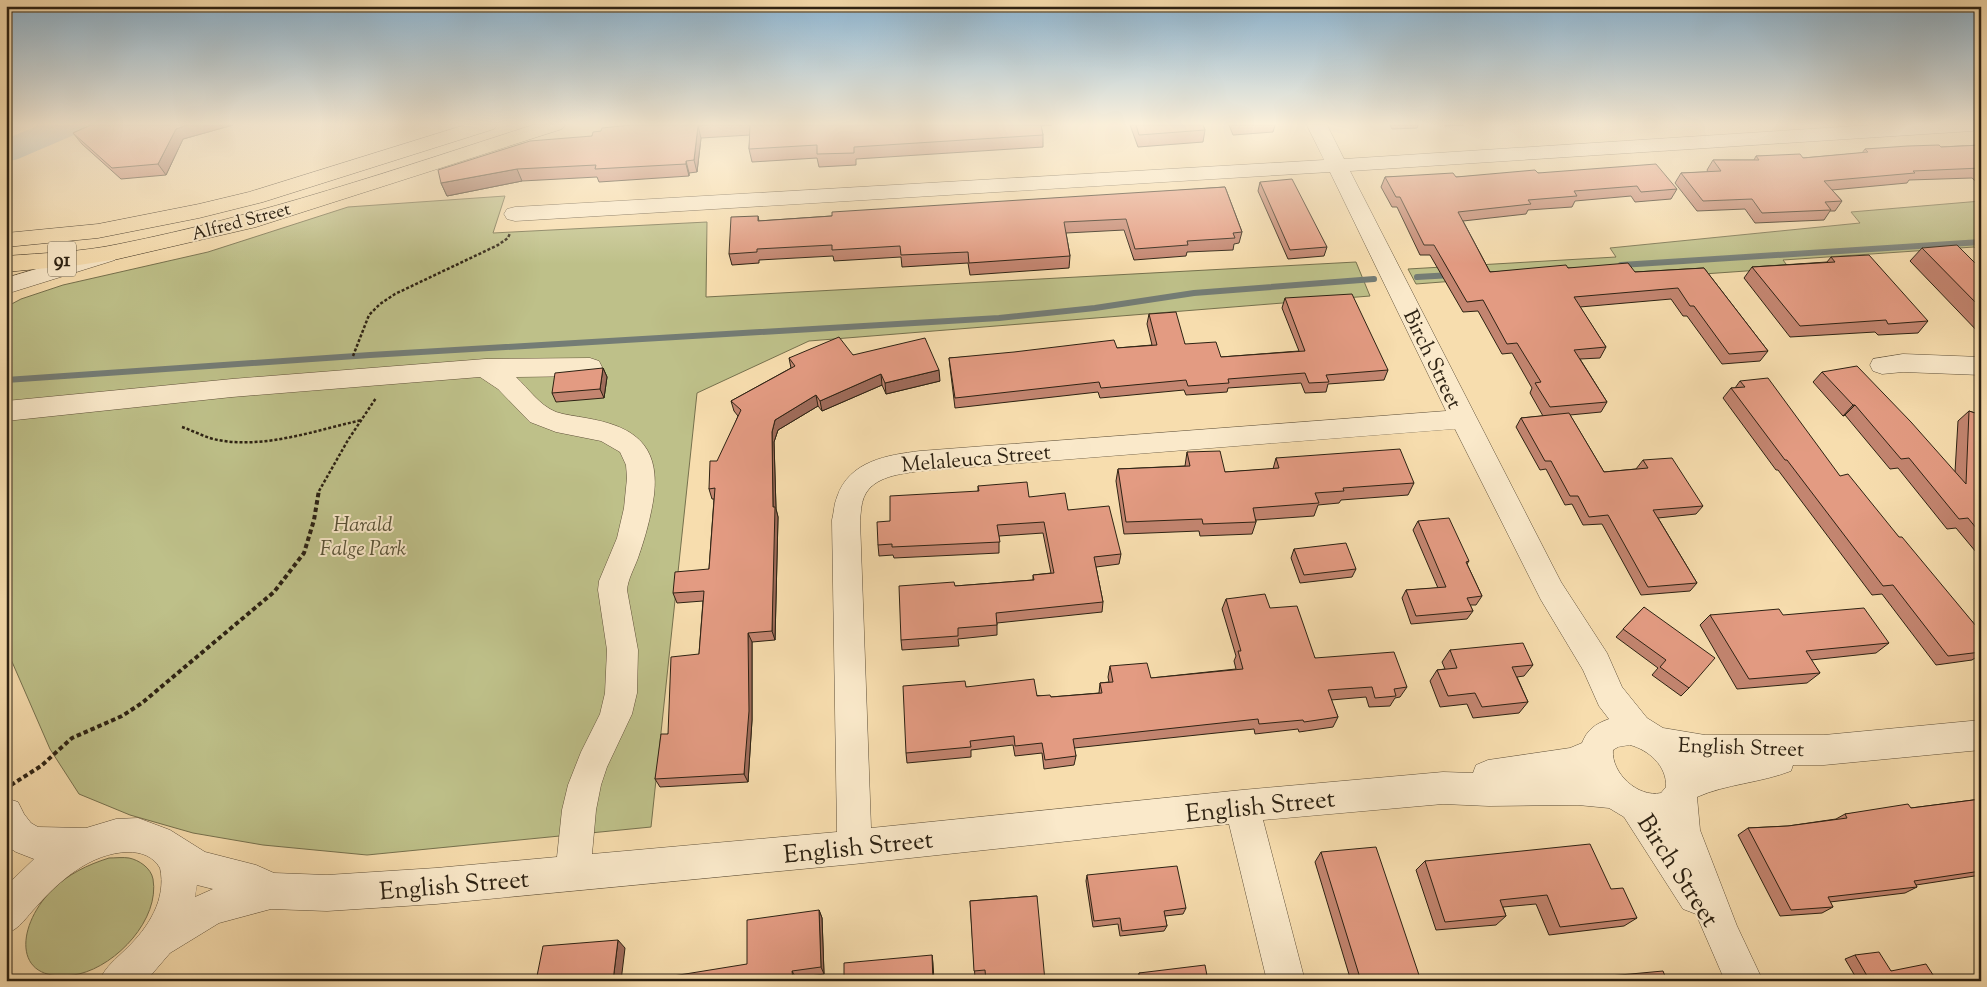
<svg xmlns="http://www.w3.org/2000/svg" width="1987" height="987" font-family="'Sorts Mill Goudy',serif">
	<rect width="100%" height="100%" fill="#f7ddae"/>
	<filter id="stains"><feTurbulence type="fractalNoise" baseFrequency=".004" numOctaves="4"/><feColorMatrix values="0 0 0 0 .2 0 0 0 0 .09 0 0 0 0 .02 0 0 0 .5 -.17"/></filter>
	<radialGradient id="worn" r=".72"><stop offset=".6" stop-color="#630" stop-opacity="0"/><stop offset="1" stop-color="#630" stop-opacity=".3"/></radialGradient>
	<path fill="#bec089" stroke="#76714e" d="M505 196 493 233 707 222 706 297 1356 262 1370 296 809 341 697 393 651 827 367 855 263 845 193 833 130 815 79 794 50 749 6 648V307L21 299 63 285 208 252 348 207Z
		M1981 201V253L1974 247 1783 260 1789 268 1632 279 1624 268 1416 284 1408 269 1616 257 1610 248 1860 223 1851 212Z
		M109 858C115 858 123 857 129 858 139 860 151 868 153 879 160 919 117 965 79 974 12 987 15 928 51 891 68 874 87 865 109 858Z"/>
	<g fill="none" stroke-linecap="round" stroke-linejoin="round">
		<path stroke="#747c75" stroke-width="6" d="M1621 265 1981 242
			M1417 277 1452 275
			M6 380 370 355 999 318 1095 308 1194 293 1374 279"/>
		<path fill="#a3b8b6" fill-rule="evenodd" d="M39 125H86L81 132 18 159 6 162V139Z"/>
		<g stroke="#60513a" stroke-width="1">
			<path id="minor" d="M1307 125H1327L1344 159 1872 125H1981L1979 129 1972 131 1350 171 1561 582 1607 653 1622 687 1647 718 1663 728 1705 735H1824L1981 720V750L1824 765H1793L1791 771C1760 783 1726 784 1697 797L1700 830 1737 926 1763 981H1725L1696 914 1683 909 1624 817 1609 808 1578 805 1489 806 1443 804 1263 820 1305 981H1267L1229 824 854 864 436 904 327 911 271 909 219 923 170 953 146 981H99C106 966 116 959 127 948 148 928 167 899 160 868 153 856 141 852 128 852 91 853 60 880 37 906 25 918 22 927 6 934V886L34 859 16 852 6 846V798L18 802 24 814 31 823 38 827 86 828 116 819 138 818 170 830 205 852 256 865 274 873 327 875 436 868 557 857 562 810 568 785 581 752 600 714 605 693 607 650 598 590 599 581 617 538 624 508 627 478 626 465 620 452 601 441 556 432 530 422 498 389 480 377 232 397 6 421V401L232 379 485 359 590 358 599 361 602 367 599 373 590 376 516 377C529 389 539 405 556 412 565 415 576 416 586 418 632 426 660 443 654 495 651 517 645 538 638 558 634 569 628 579 627 590L638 650 637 693 632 714 607 767 601 785 596 810 592 854 837 832 832 520C834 512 834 504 837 497 849 461 887 455 920 451L1446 411 1330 172 515 221 507 219 504 214 507 209 515 207 1324 160ZM1455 429 1541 600 1583 670 1599 706 1609 719C1595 724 1587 730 1582 743L1570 748 1488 760 1476 765 1473 773 1443 772 1242 790 871 828 860 520C861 512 861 504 864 497 873 476 901 474 920 471ZM1630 745C1649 750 1667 766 1666 787L1661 793C1638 798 1611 773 1613 750L1618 747ZM197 885 213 889 195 897Z
				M107 248 115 250 118 255 115 260 6 294V278Z
				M1903 354 1981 357V375L1903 372 1882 374 1873 371 1870 365 1873 359Z"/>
		</g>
		<g stroke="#2d2213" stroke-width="1">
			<path id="major" d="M465 125H497L494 129 263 202 199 218 98 238 6 247V233L98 224 199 204 249 192Z
				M533 125H565L562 129 256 227 118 259 79 265 6 272V256C44 253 82 252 119 244 260 216 396 169 533 125Z"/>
		</g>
		<path stroke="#2d2213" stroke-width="2.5" stroke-dasharray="3 2" stroke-linecap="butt" d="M353 356 369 315 380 304 395 294 498 245 508 238 510 233
			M182 427C194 431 206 438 218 440 265 449 317 430 362 420
			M319 491 348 440 376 398"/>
		<path stroke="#2d2213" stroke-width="4" stroke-dasharray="4.5 3" stroke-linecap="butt" d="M11 785 41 766 72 738 122 716 142 703 274 592 304 553 314 520 319 490"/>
		<use href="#minor" fill="#fae9ca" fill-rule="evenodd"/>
		<use href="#major" fill="#f7ddae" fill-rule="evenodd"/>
	</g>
	<path fill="#c38570" stroke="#2d2213" d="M91 125H233L183 139 166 175 121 179 82 144 73 133Z
		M630 125H1052L1041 126 1043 135V147L856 159V165L819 167 817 158 752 162 749 149 750 135 701 138 697 172 689 173V176L599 182 597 177 522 181 447 196 441 183 592 136 601 131Z
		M1130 125H1203L1205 130 1203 142 1138 147Z
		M1229 125H1275L1273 132 1233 135Z
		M1390 125H1418L1417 128 1392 129Z
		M1445 125H1464L1445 126Z
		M1981 145V186L1972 178 1909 180 1907 183 1832 190 1842 201 1835 211H1830L1824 220 1755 223 1745 209 1697 211 1675 183 1681 173 1708 172 1707 170 1713 160H1754L1756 156 1803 158 1862 153 1865 149 1941 147Z
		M1538 173 1677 189 1671 199 1635 202 1631 196 1575 201 1572 207 1528 210 1526 214 1463 221 1490 272 1568 268 1635 272 1704 268 1768 351 1760 361 1722 364 1687 316H1683L1671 299 1580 307 1606 347 1600 358 1580 359 1607 402 1601 412 1570 415 1604 472 1636 469 1643 460 1703 506 1696 514 1658 518 1697 583 1690 591 1641 595 1602 524 1583 525 1572 504 1565 505 1546 469 1540 470 1516 427 1521 418 1543 416 1530 393 1532 388 1512 353 1502 354 1478 311 1463 312 1430 255H1420L1397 207H1392L1381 187 1385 177H1456Z
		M1260 182 1327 247 1324 256 1288 259 1258 191Z
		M1225 187 1242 232 1239 243 1234 244 1233 250 1187 252 1186 256 1134 260 1124 230 1066 233 1070 256 1069 268 970 275 968 263 902 267 901 257 834 261 833 256 759 260V263L732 265 729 254 758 216 759 221 832 216Z
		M1922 248 1981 269V335L1910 261Z
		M1831 257 1928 321 1918 333 1878 335 1875 332 1790 337 1744 278 1752 267 1827 262Z
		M1285 298 1388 370 1384 380 1328 384 1326 392 1305 393 1301 383 1228 388 1227 392 1186 395 1184 390 1100 398 1098 392 955 408 950 367 949 358 1117 348 1152 345 1147 324 1149 314 1185 344 1221 357 1299 351 1282 308Z
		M853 355 940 381 886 394 882 385 822 411 818 406 778 430 774 442 776 509 778 517 775 640 752 642V720L748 782 660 787 655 779 668 734 699 654 703 601 677 603 673 593 709 569 714 499H712L709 489 738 416 734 411 731 401 791 368 789 358Z
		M603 368 607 377 604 398 556 402 552 393Z
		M1822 372 1955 472 1958 421 1969 411 1981 415V558L1956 528 1947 529 1898 468 1890 469 1845 415 1843 416 1813 382Z
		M1740 381 1840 476 1899 537 1981 632V654L1972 660 1936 665 1882 594 1872 595 1778 470H1776L1723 398 1731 388H1735Z
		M1187 452 1225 472 1273 469 1276 458 1414 483 1408 495 1341 500 1339 503 1318 505 1314 516 1256 520V522L1252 534 1200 536 1199 531 1124 534 1116 481 1118 469 1185 466Z
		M978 486 1029 497 1068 510 1121 554 1119 564 1096 567 1103 602 1102 612 997 623V635L958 639 959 646 902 650 901 640 955 586 1033 580V575L1051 573 1043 533 999 536V553L894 558 893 555 879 556 878 545 890 521 978 491Z
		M1418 521 1469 561 1467 564 1482 596 1476 605H1470L1473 611 1467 619 1411 624 1402 598 1406 590 1438 588 1413 530Z
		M1294 549 1356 569 1352 577 1300 583 1291 558Z
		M1226 599 1270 608 1315 658 1407 687 1400 697 1395 698 1390 706 1369 707 1366 697 1331 700 1338 717 1333 727 1299 732 1298 729 1255 734 1254 729 1074 748 1076 756 1074 765 1044 769 1042 753 1015 756 1013 745 971 750V757L907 763 906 753 966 687 1051 697 1099 693 1100 683 1109 682 1108 677 1110 666 1151 678 1236 669 1234 661 1236 656 1222 609Z
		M1644 607 1689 688 1681 696 1652 675 1658 668 1616 637Z
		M1710 615 1889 643 1876 653 1811 660 1820 673 1807 683 1737 689 1700 625Z
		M1450 650 1533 665 1524 676 1517 677 1528 702 1519 713 1473 718 1467 704 1440 707 1430 681 1437 670 1445 669 1442 662Z
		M1981 799V875L1916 885 1917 887 1905 893 1830 902 1833 907 1822 913 1780 916 1738 835 1748 828 1788 826 1836 819 1845 814 1911 808Z
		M1321 852 1421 981H1351L1315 862Z
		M1425 861 1611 889 1637 918 1624 926 1549 935 1536 904 1503 907 1506 916 1496 925 1436 930 1416 870Z
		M1087 875 1186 908 1183 914 1165 916 1167 926 1164 931 1120 936 1118 924 1093 927 1086 881Z
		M1037 896 986 978H975L970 901Z
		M819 910 822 918 824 974 796 978 747 964Z
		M1855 955 1891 971 1937 981H1858L1845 959Z
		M1139 973 1208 981H1136Z"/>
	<path fill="#9f6c5b" stroke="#2d2213" d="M187 125H233L183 139 166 175 158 164 176 129Z
		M698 126 701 138 697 172 694 160Z
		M686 161 689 173V176L686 164Z
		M517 169 522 181 447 196 441 183Z
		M603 368 607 377 604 398 600 389Z
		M939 370 940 381 886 394 885 383Z
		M881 374 882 385 822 411 820 401Z
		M816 395 818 406 778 430 774 442 776 509 778 517 775 640 772 631 773 507 772 432 775 420Z
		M1853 405H1855L1845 415 1843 416Z
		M748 633 752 642V720L748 782 744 774Z
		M819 910 822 918 824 974 821 967Z
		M618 940 625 948 621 981H613Z
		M932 955 933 963 934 981H933Z
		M792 971 796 978V981H793Z
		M284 977 290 981H283Z"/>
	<path fill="#e39b82" stroke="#2d2213" d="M91 125H187L176 129 158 164 112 168 73 133Z
		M630 125H707L698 126 694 160 686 161V164L595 169 596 165 517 169 441 183 438 170 530 141 592 136 593 132 601 131 602 128Z
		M750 125H1041L1043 135 854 147V153L817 154V145L749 149Z
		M1136 125H1203L1205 130 1139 135Z
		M1939 145 1941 147 1981 145V168L1913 171 1915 173 1824 181 1842 201 1825 202 1831 210 1762 213 1752 199 1703 201 1681 173 1721 171 1713 160H1759L1756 156 1800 154 1803 158 1868 152 1865 149 1908 146Z
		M1656 164 1677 189 1641 192 1637 186 1574 191 1577 196 1528 200 1531 204 1458 212 1490 272 1566 265 1568 268 1628 263 1635 272 1704 268 1768 351 1729 354 1694 306H1690L1678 288 1574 297 1606 347 1574 350 1607 402 1550 407 1535 383 1541 382 1517 343 1507 344 1483 300 1467 302 1434 245H1424L1400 197H1396L1385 177 1453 173 1456 177 1535 170 1538 173Z
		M1292 179 1327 247 1290 250 1260 182Z
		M1225 187 1242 232 1233 233 1235 238 1187 241 1188 245 1135 249 1126 219 1064 222 1070 256 969 263 968 252 901 255 900 246 832 250V245L757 249V252L729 254 731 217 758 216V221L832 216V212Z
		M1957 245 1981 269V308L1922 248Z
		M1869 255 1928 321 1888 324 1886 320 1800 326 1752 267 1835 262 1831 257Z
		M1352 294 1388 370 1326 375 1329 382 1309 383 1305 373 1228 379 1229 383 1188 386 1186 380 1101 388 1099 382 955 398 949 358 1014 352 1114 340 1117 348 1157 345 1149 314 1176 312 1185 344 1216 342 1221 357 1305 351 1285 298Z
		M839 337 853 355 925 338 939 370 885 383 881 374 820 401 816 395 775 420 772 432 773 507H775L772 631 748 633 749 711 744 774 655 779 661 734H668L671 657 699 654 704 591 673 593 675 572 709 569 715 488 709 489 710 461H717L741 410 731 401 795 366 789 358Z
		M1857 366 1911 422 1966 484 1969 411 1981 415V534L1968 518 1959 519 1909 458 1901 459 1855 405H1853L1822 372Z
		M603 368 600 389 552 393 555 373Z
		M1768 378 1840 476 1848 474 1899 537H1902L1981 632V641H1977L1981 645V652L1948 656 1893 585 1883 586 1787 460H1785L1731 388 1745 387 1740 381Z
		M1569 413 1604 472 1648 468 1643 460 1672 458 1703 506 1653 510 1697 583 1648 587 1608 515 1589 517 1578 496H1570L1551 461H1545L1521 418Z
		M1400 449 1414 483 1343 488 1344 491 1315 493 1319 503 1253 508 1256 522 1203 524 1202 519 1126 522 1118 469 1190 466 1187 452 1220 451 1225 472 1279 468 1276 458Z
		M1027 482 1029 497 1065 493 1068 510 1109 506 1121 554 1094 557 1103 602 996 613 997 625 958 628V636L901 640 899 586 954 582 955 586 1034 580 1033 575 1054 573 1044 522 997 525 1000 542 892 547V544L878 545 877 522 890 521V496L979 491 978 486Z
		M1449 518 1469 561 1466 562 1482 596 1467 598 1473 611 1416 616 1406 590 1446 587 1418 521Z
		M1346 543 1356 569 1304 575 1294 549Z
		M1265 594 1270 608 1297 606 1315 658 1394 652 1407 687 1394 689 1396 696 1375 698 1372 687 1328 690 1338 717 1304 722 1303 720 1259 724 1258 719 1073 739 1076 756 1045 760 1042 743 1015 746 1014 736 970 741 971 747 906 753 903 686 965 681 966 687 1034 679 1037 696 1050 695 1051 697 1102 693 1100 683 1113 682 1110 666 1147 663 1151 678 1243 669 1238 651H1241L1226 599Z
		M1644 607 1715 658 1689 688 1660 667 1666 660 1623 629Z
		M1864 608 1889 643 1806 651 1820 673 1749 679 1710 615 1779 609 1783 615Z
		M1523 643 1533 665 1512 667 1528 702 1482 707 1475 693 1448 696 1437 670 1457 668 1450 650Z
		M1981 799V871L1914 881 1917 887 1828 897 1833 907 1791 910 1748 828 1788 826 1847 818 1845 814 1908 804 1911 808Z
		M1590 844 1611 889 1623 888 1637 918 1560 927 1547 895 1500 900 1506 916 1445 922 1425 861Z
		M1376 847 1421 981H1361L1321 852Z
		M1177 866 1186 908 1164 911 1167 926 1122 931 1120 918 1094 921 1087 875Z
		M1037 896 1045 981H986L985 970 974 971 970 901Z
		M819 910 821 967 792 971 793 981H642L747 964V920Z
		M618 940 613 981H536L543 946Z
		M1879 952 1891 971 1926 964 1937 981H1870L1855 955Z
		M932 955 933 981H844V963Z
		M1205 965 1208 981H1140L1139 973Z
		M1663 971 1667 981H1566V980Z
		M284 977 283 981H262Z"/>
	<linearGradient id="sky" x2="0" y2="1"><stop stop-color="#8cb6d4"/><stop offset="0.47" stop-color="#fbf0db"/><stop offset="1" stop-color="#fbf0db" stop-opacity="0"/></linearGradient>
	<rect width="1987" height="264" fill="url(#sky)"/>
	<g text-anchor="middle" stroke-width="4" stroke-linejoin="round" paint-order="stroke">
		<g font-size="18" fill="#2d2213" stroke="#fae9ca">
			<text transform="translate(241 221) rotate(-15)" y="6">Alfred Street</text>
		</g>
		<rect fill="#fae9ca" stroke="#6a5e4a" stroke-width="1" x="48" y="241.5" width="28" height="35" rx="4"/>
		<g font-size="20" font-weight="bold" fill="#2d2213">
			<text x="62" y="266">91</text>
		</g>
		<g font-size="21" fill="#2d2213" stroke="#fae9ca">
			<text transform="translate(1433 359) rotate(64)" y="7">Birch Street</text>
			<text transform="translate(976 458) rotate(-5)" y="7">Melaleuca Street</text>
			<text transform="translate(1741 747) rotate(2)" y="7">English Street</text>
		</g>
		<g font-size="21" font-style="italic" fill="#585136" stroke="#fae9ca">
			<text x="363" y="531">Harald<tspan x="363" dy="24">Falge Park</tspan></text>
		</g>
		<g font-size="25" fill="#2d2213" stroke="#fae9ca">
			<text transform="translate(1260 805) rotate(-6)" y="9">English Street</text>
			<text transform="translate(858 846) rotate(-6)" y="9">English Street</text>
			<text transform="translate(1679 870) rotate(57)" y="9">Birch Street</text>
			<text transform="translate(454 884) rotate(-5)" y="9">English Street</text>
		</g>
	</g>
	<rect width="1987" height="987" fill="none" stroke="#f7ddae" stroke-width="25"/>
	<rect x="8" y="8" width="1972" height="972" fill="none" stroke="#2d2213" stroke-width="2.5"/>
	<rect x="12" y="12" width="1962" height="962" fill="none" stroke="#2d2213"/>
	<rect width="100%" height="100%" filter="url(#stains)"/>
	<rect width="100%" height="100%" fill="url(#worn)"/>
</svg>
